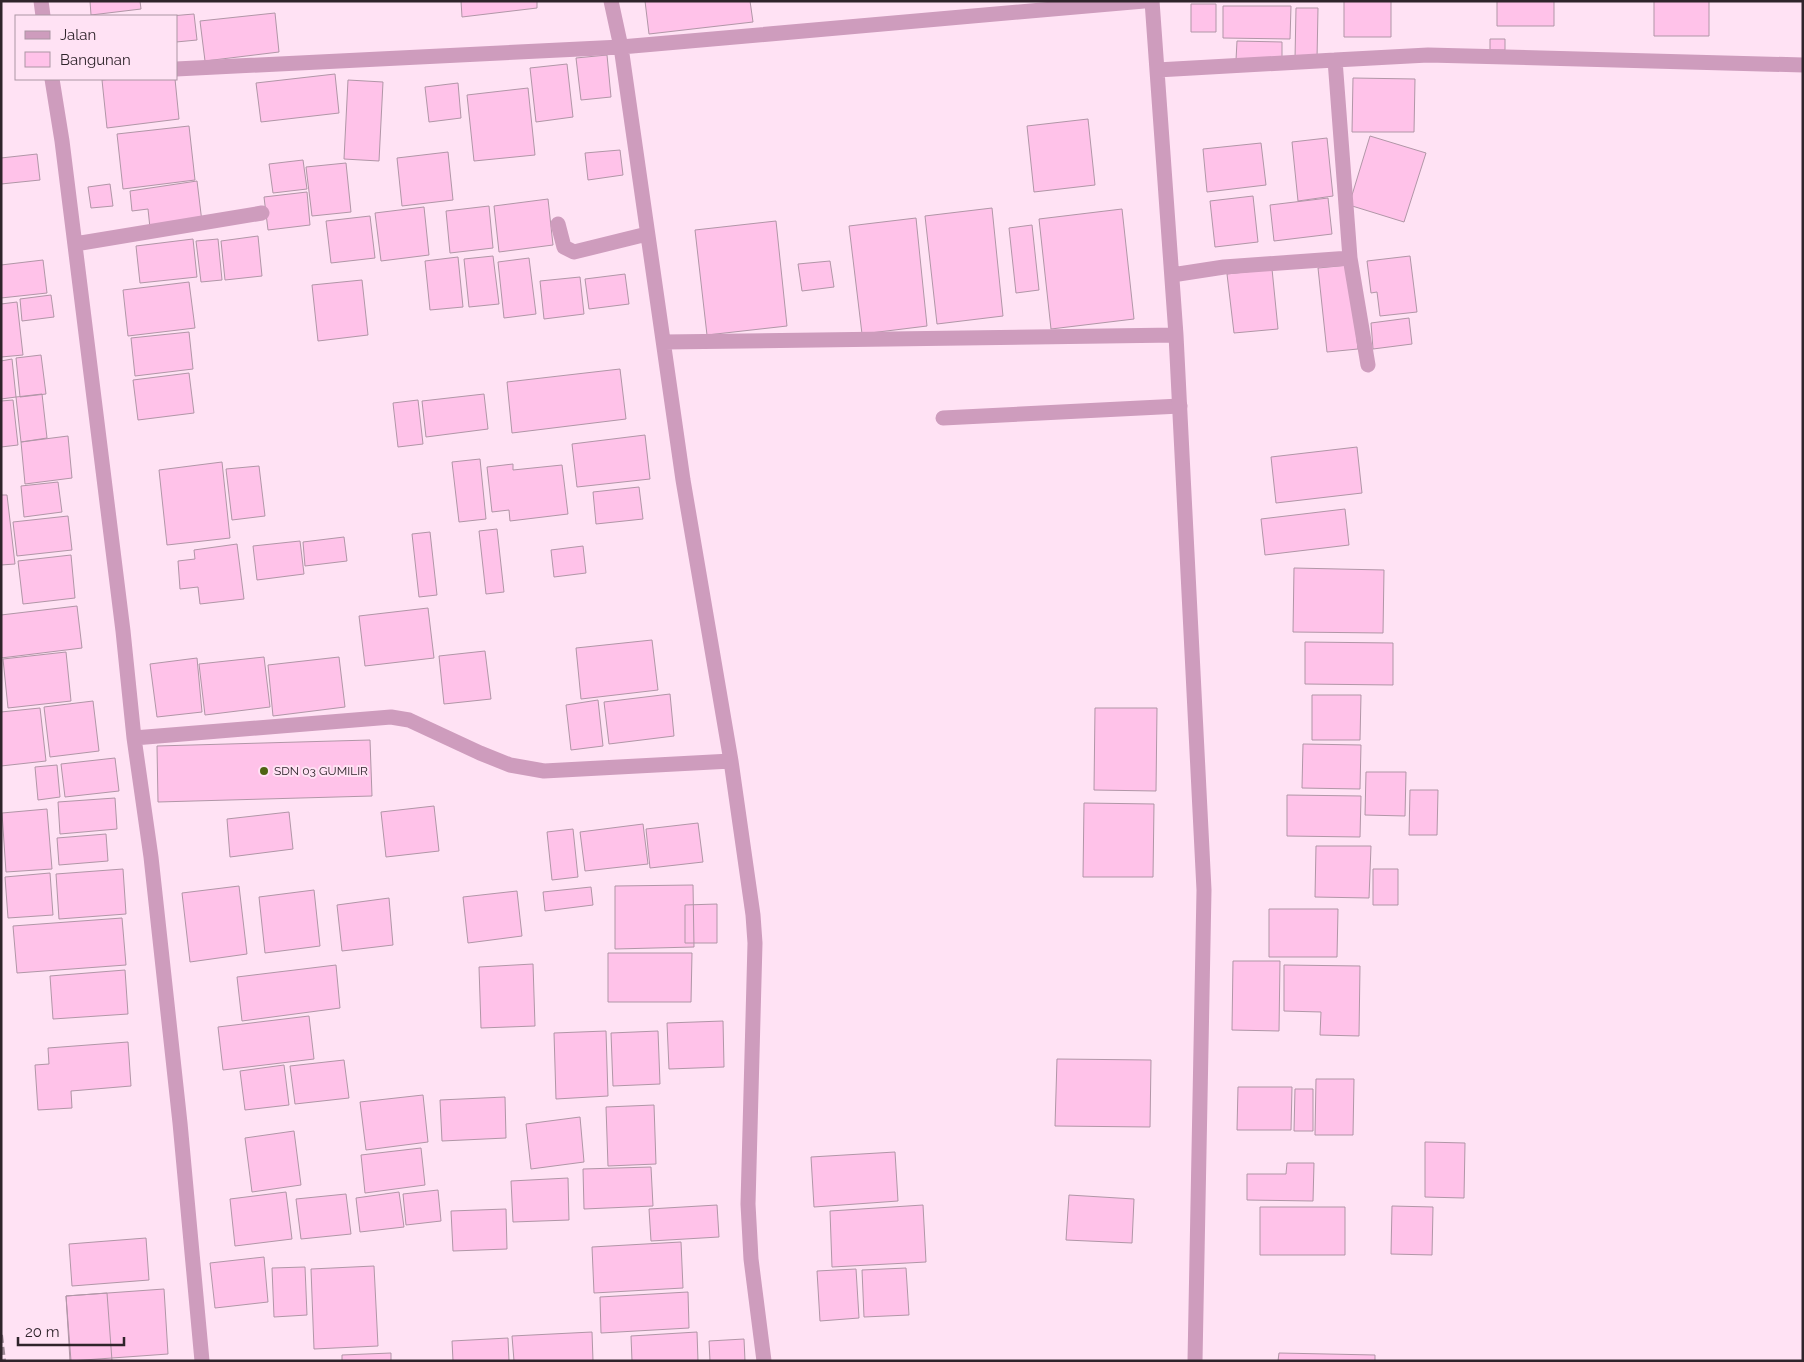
<svg xmlns="http://www.w3.org/2000/svg" width="1804" height="1362" font-family="Raleway,sans-serif">
	<rect width="100%" height="100%" fill="#ffe2f4"/>
	<path fill="#ffc2e9" stroke="#b196a7" d="M90 1H140L141 9 91 15Z
		M461 1H537V8L462 17Z
		M645 1H750L753 22 649 34Z
		M1344 1H1391V37H1344Z
		M1497 1H1554V26H1497Z
		M1654 1H1709V36H1654Z
		M1191 4H1216V32H1191Z
		M1223 6H1291L1290 39 1223 38Z
		M1296 8H1318L1317 59H1295Z
		M275 13 279 52 205 61 200 21Z
		M194 14 197 40 176 42V16H170Z
		M1490 39H1505V50H1490Z
		M1237 41 1282 42V61L1236 60Z
		M607 55 611 97 581 100 576 58Z
		M567 64 573 117 536 122 530 68Z
		M335 74 339 113 261 122 256 83Z
		M1353 78 1415 79 1414 132H1352Z
		M112 79H175L179 119 107 128 102 80Z
		M348 80 383 82 379 161 344 159Z
		M458 83 461 118 429 122 425 87Z
		M528 88 535 155 474 161 467 95Z
		M1088 119 1095 185 1034 192 1027 126Z
		M189 126 195 180 123 189 117 134Z
		M1370 136 1426 153 1404 222 1349 205Z
		M1327 138 1333 196 1298 201 1292 142Z
		M1261 143 1266 185 1207 192 1203 149Z
		M620 150 623 175 588 180 585 153Z
		M448 152 453 200 402 206 397 158Z
		M37 154 40 180 1 184V158Z
		M303 160 307 189 273 193 269 164Z
		M346 163 351 212 312 216 306 167Z
		M197 181 202 222 150 228 148 209 132 211 130 191Z
		M110 184 113 206 91 208 88 187Z
		M307 192 310 225 268 230 264 197Z
		M1253 196 1258 242 1215 247 1210 201Z
		M1328 198 1332 234 1274 241 1270 205Z
		M548 199 553 245 499 252 494 206Z
		M489 206 493 248 450 253 446 211Z
		M424 207 429 255 381 261 375 213Z
		M992 208 1003 316 937 324 925 216Z
		M1122 209 1134 319 1051 329 1039 219Z
		M370 216 375 258 331 263 326 221Z
		M916 218 927 326 862 334 849 226Z
		M776 221 787 326 707 335 695 230Z
		M1032 225 1039 290 1016 293 1009 228Z
		M258 236 262 276 225 280 221 241Z
		M193 239 197 277 140 283 136 246Z
		M218 239 222 280 201 282 196 241Z
		M493 256 499 304 469 307 464 259Z
		M1410 256 1417 312 1380 316 1377 292 1371 293 1367 261Z
		M458 257 463 307 430 310 425 261Z
		M529 258 536 314 504 318 498 262Z
		M43 260 47 293 1 298V265Z
		M830 261 834 287 802 291 798 264Z
		M1349 265 1358 349 1327 352 1318 268Z
		M1272 269 1278 329 1234 333 1227 274Z
		M625 274 629 304 589 309 585 279Z
		M580 277 584 314 544 319 540 281Z
		M362 280 368 335 318 341 312 285Z
		M189 282 195 328 128 336 123 290Z
		M51 295 54 317 22 321 20 299Z
		M17 302 23 355 1 357V304Z
		M1409 318 1412 344 1373 349 1371 323Z
		M189 332 193 369 135 376 131 338Z
		M41 355 46 394 20 397 16 358Z
		M12 359 16 397 1 399V361Z
		M620 369 626 419 512 433 507 382Z
		M189 373 194 413 138 420 133 380Z
		M42 394 47 438 21 442 16 397Z
		M484 394 488 429 426 437 422 401Z
		M13 400 18 445 1 447V401Z
		M418 400 423 444 398 447 393 403Z
		M645 435 650 479 577 487 572 444Z
		M68 436 72 478 25 484 21 442Z
		M1357 447 1362 493 1276 503 1271 457Z
		M480 459 486 519 459 522 452 462Z
		M222 462 230 538 167 545 159 470Z
		M513 464V470L562 465 568 514 510 521 509 510 492 512 487 467Z
		M259 466 265 516 232 520 226 469Z
		M58 482 62 512 24 517 21 486Z
		M639 487 643 519 596 524 593 492Z
		M1 495H7L15 564 1 565Z
		M1345 509 1349 545 1265 555 1261 519Z
		M68 516 72 550 17 556 13 522Z
		M497 529 504 592 486 594 479 531Z
		M430 532 437 595 419 597 412 534Z
		M344 537 347 561 305 566 303 542Z
		M300 541 304 574 257 580 253 546Z
		M237 544 244 599 200 604 198 587 180 589 178 561 195 559 194 550Z
		M583 546 586 573 554 577 551 550Z
		M71 555 75 598 23 604 18 561Z
		M1294 568 1384 570 1383 633 1293 632Z
		M77 606 82 648 1 658V615Z
		M428 608 434 658 365 666 359 616Z
		M652 640 658 690 581 699 576 648Z
		M1305 642 1393 643V685L1305 684Z
		M485 651 491 699 444 704 439 656Z
		M66 652 71 701 8 708 3 659Z
		M264 657 270 707 205 715 199 664Z
		M339 657 345 707 273 716 268 665Z
		M197 658 202 712 157 717 150 664Z
		M670 694 674 736 609 744 604 702Z
		M1312 695H1361L1360 740H1312Z
		M598 700 603 746 571 750 566 705Z
		M93 701 99 751 50 757 44 707Z
		M40 708 46 761 1 766V712Z
		M1095 708H1157L1156 791 1094 790Z
		M370 740 372 796 158 802 157 746Z
		M1303 744 1361 745 1360 789 1302 788Z
		M115 758 119 791 65 797 61 764Z
		M57 765 60 797 38 800 35 767Z
		M1366 772H1406L1405 816 1365 815Z
		M1410 790H1438L1437 835H1409Z
		M1287 795 1361 796 1360 837 1287 836Z
		M115 798 117 829 60 834 58 802Z
		M1084 803 1154 804 1153 877H1083Z
		M434 806 439 851 386 857 381 812Z
		M47 809 52 869 6 872 2 813Z
		M289 812 293 849 230 857 227 819Z
		M698 823 703 862 650 868 646 829Z
		M643 824 648 864 585 871 580 832Z
		M573 829 578 877 552 880 547 832Z
		M106 834 108 861 59 865 57 838Z
		M1316 846H1371L1369 898 1315 897Z
		M123 869 126 914 59 919 56 874Z
		M1373 869H1398V905H1373Z
		M50 873 53 915 8 918 5 877Z
		M693 885 694 947 615 949V886Z
		M239 886 247 954 190 962 182 893Z
		M591 887 593 905 545 911 543 892Z
		M314 890 320 946 265 953 259 897Z
		M517 891 522 936 468 943 463 897Z
		M389 898 393 945 342 951 337 905Z
		M717 904V943H685V905Z
		M1269 909H1338L1337 957H1269Z
		M122 918 126 965 17 973 13 926Z
		M608 953H692L691 1002H608Z
		M1233 961H1280L1279 1031 1232 1030Z
		M533 964 535 1026 481 1028 479 967Z
		M336 965 340 1008 242 1021 237 977Z
		M1284 965 1360 966 1359 1036 1320 1035 1321 1012 1284 1011Z
		M125 970 128 1014 53 1019 50 976Z
		M309 1016 314 1059 223 1070 218 1027Z
		M723 1021 724 1067 669 1069 667 1023Z
		M606 1031 608 1096 556 1099 554 1033Z
		M658 1031 660 1084 613 1086 611 1033Z
		M128 1042 131 1086 71 1091 72 1108 38 1110 35 1065 49 1064 48 1048Z
		M1057 1059 1151 1060 1150 1127 1055 1126Z
		M344 1060 349 1098 295 1104 290 1066Z
		M284 1065 289 1105 245 1110 240 1071Z
		M1316 1079H1354L1353 1135H1315Z
		M1238 1087H1292L1291 1130H1237Z
		M1295 1089H1313V1131H1294Z
		M423 1095 428 1142 366 1150 360 1102Z
		M505 1097 506 1138 442 1141 440 1100Z
		M654 1105 656 1164 608 1166 606 1107Z
		M580 1117 584 1162 531 1169 526 1124Z
		M294 1131 301 1185 252 1192 245 1138Z
		M1425 1142 1465 1143 1464 1198 1425 1197Z
		M421 1148 425 1185 365 1193 361 1155Z
		M895 1152 898 1201 814 1207 811 1157Z
		M1287 1163H1314L1313 1201 1247 1200V1174H1286Z
		M651 1167 653 1206 584 1209 583 1169Z
		M568 1178 569 1220 513 1222 511 1181Z
		M438 1190 441 1221 406 1225 403 1194Z
		M286 1192 292 1239 235 1246 230 1199Z
		M399 1192 404 1227 360 1232 356 1198Z
		M346 1194 351 1234 301 1239 296 1199Z
		M1069 1195 1134 1199 1132 1243 1066 1240Z
		M717 1205 719 1237 651 1241 649 1209Z
		M923 1205 926 1262 832 1267 830 1211Z
		M1392 1206 1433 1207 1432 1255 1391 1254Z
		M1260 1207H1345V1255H1260Z
		M506 1209 507 1249 453 1251 451 1211Z
		M146 1238 149 1280 72 1286 69 1244Z
		M681 1242 683 1288 594 1293 592 1247Z
		M264 1257 268 1302 215 1308 210 1263Z
		M374 1266 378 1346 314 1349 311 1269Z
		M305 1267 307 1315 274 1317 272 1268Z
		M906 1268 909 1315 864 1317 862 1270Z
		M856 1269 859 1318 820 1321 817 1271Z
		M164 1289 168 1354 70 1361 66 1296Z
		M688 1292 689 1328 601 1333 600 1297Z
		M107 1293 112 1361H71L66 1296Z
		M592 1332 593 1361H514L512 1336Z
		M697 1332 698 1361H632L631 1336Z
		M508 1338 509 1361H453L452 1341Z
		M744 1339 745 1361H710L709 1341Z
		M391 1353V1361H342V1355Z
		M1279 1353 1375 1355V1361H1278Z"/>
	<g fill="none" stroke-linecap="round" stroke-linejoin="round">
		<path stroke="#ce9cbd" stroke-width="15" d="M943 418 1180 406"/>
		<path stroke="#ce9cbd" stroke-width="15" d="M41 1 43 16
			M611 1 621 47 683 480 731 761 753 915 755 943 748 1204 751 1259 764 1361
			M1152 1 1176 335 1204 890 1195 1361
			M176 69 621 47 1144 1
			M1157 70 1335 60
			M52 79 62 141 123 631 134 738 151 857 180 1123 202 1361
			M558 224 564 247 574 252 647 234
			M75 244 262 213
			M1172 275 1224 267 1350 258
			M664 342 1176 335
			M1368 365 1350 258 1335 60 1428 55 1803 65
			M134 738 391 717 409 720 480 753 510 765 544 771 731 761"/>
		<path stroke="#9e8996" stroke-width="4" stroke-dasharray="8 4" stroke-linecap="butt" d="M1 1335 4 1361"/>
	</g>
	<circle fill="#4e6412" stroke="#ffe2f4" stroke-width="2" cx="264" cy="771" r="5"/>
	<g text-anchor="middle" stroke-width="4" stroke-linejoin="round" paint-order="stroke">
		<g font-size="12" fill="#2f242b" stroke="#ffe2f4" text-anchor="start">
			<text x="274" y="775">SDN 03 GUMILIR</text>
		</g>
	</g>
	<rect width="1804" height="1362" fill="none" stroke="#2f242b" stroke-width="5"/>
	<rect x="15" y="15" width="162" height="65" fill="#ffe2f4" stroke="#ac96a4"/>
	<rect x="25" y="31" width="25" height="8" fill="#ce9cbd" stroke="#ac96a4"/>
	<text x="60" y="40" font-size="15" fill="#2f242b">Jalan</text>
	<rect x="25" y="52" width="25" height="15" fill="#ffc2e9" stroke="#ac96a4"/>
	<text x="60" y="65" font-size="15" fill="#2f242b">Bangunan</text>
	<path d="M18 1337v8h106v-8" fill="none" stroke="#2f242b" stroke-width="2.5"/>
	<text x="25" y="1337" font-size="15" fill="#2f242b" stroke="#ffe2f4" stroke-width="4" paint-order="stroke">20 m</text>
</svg>
